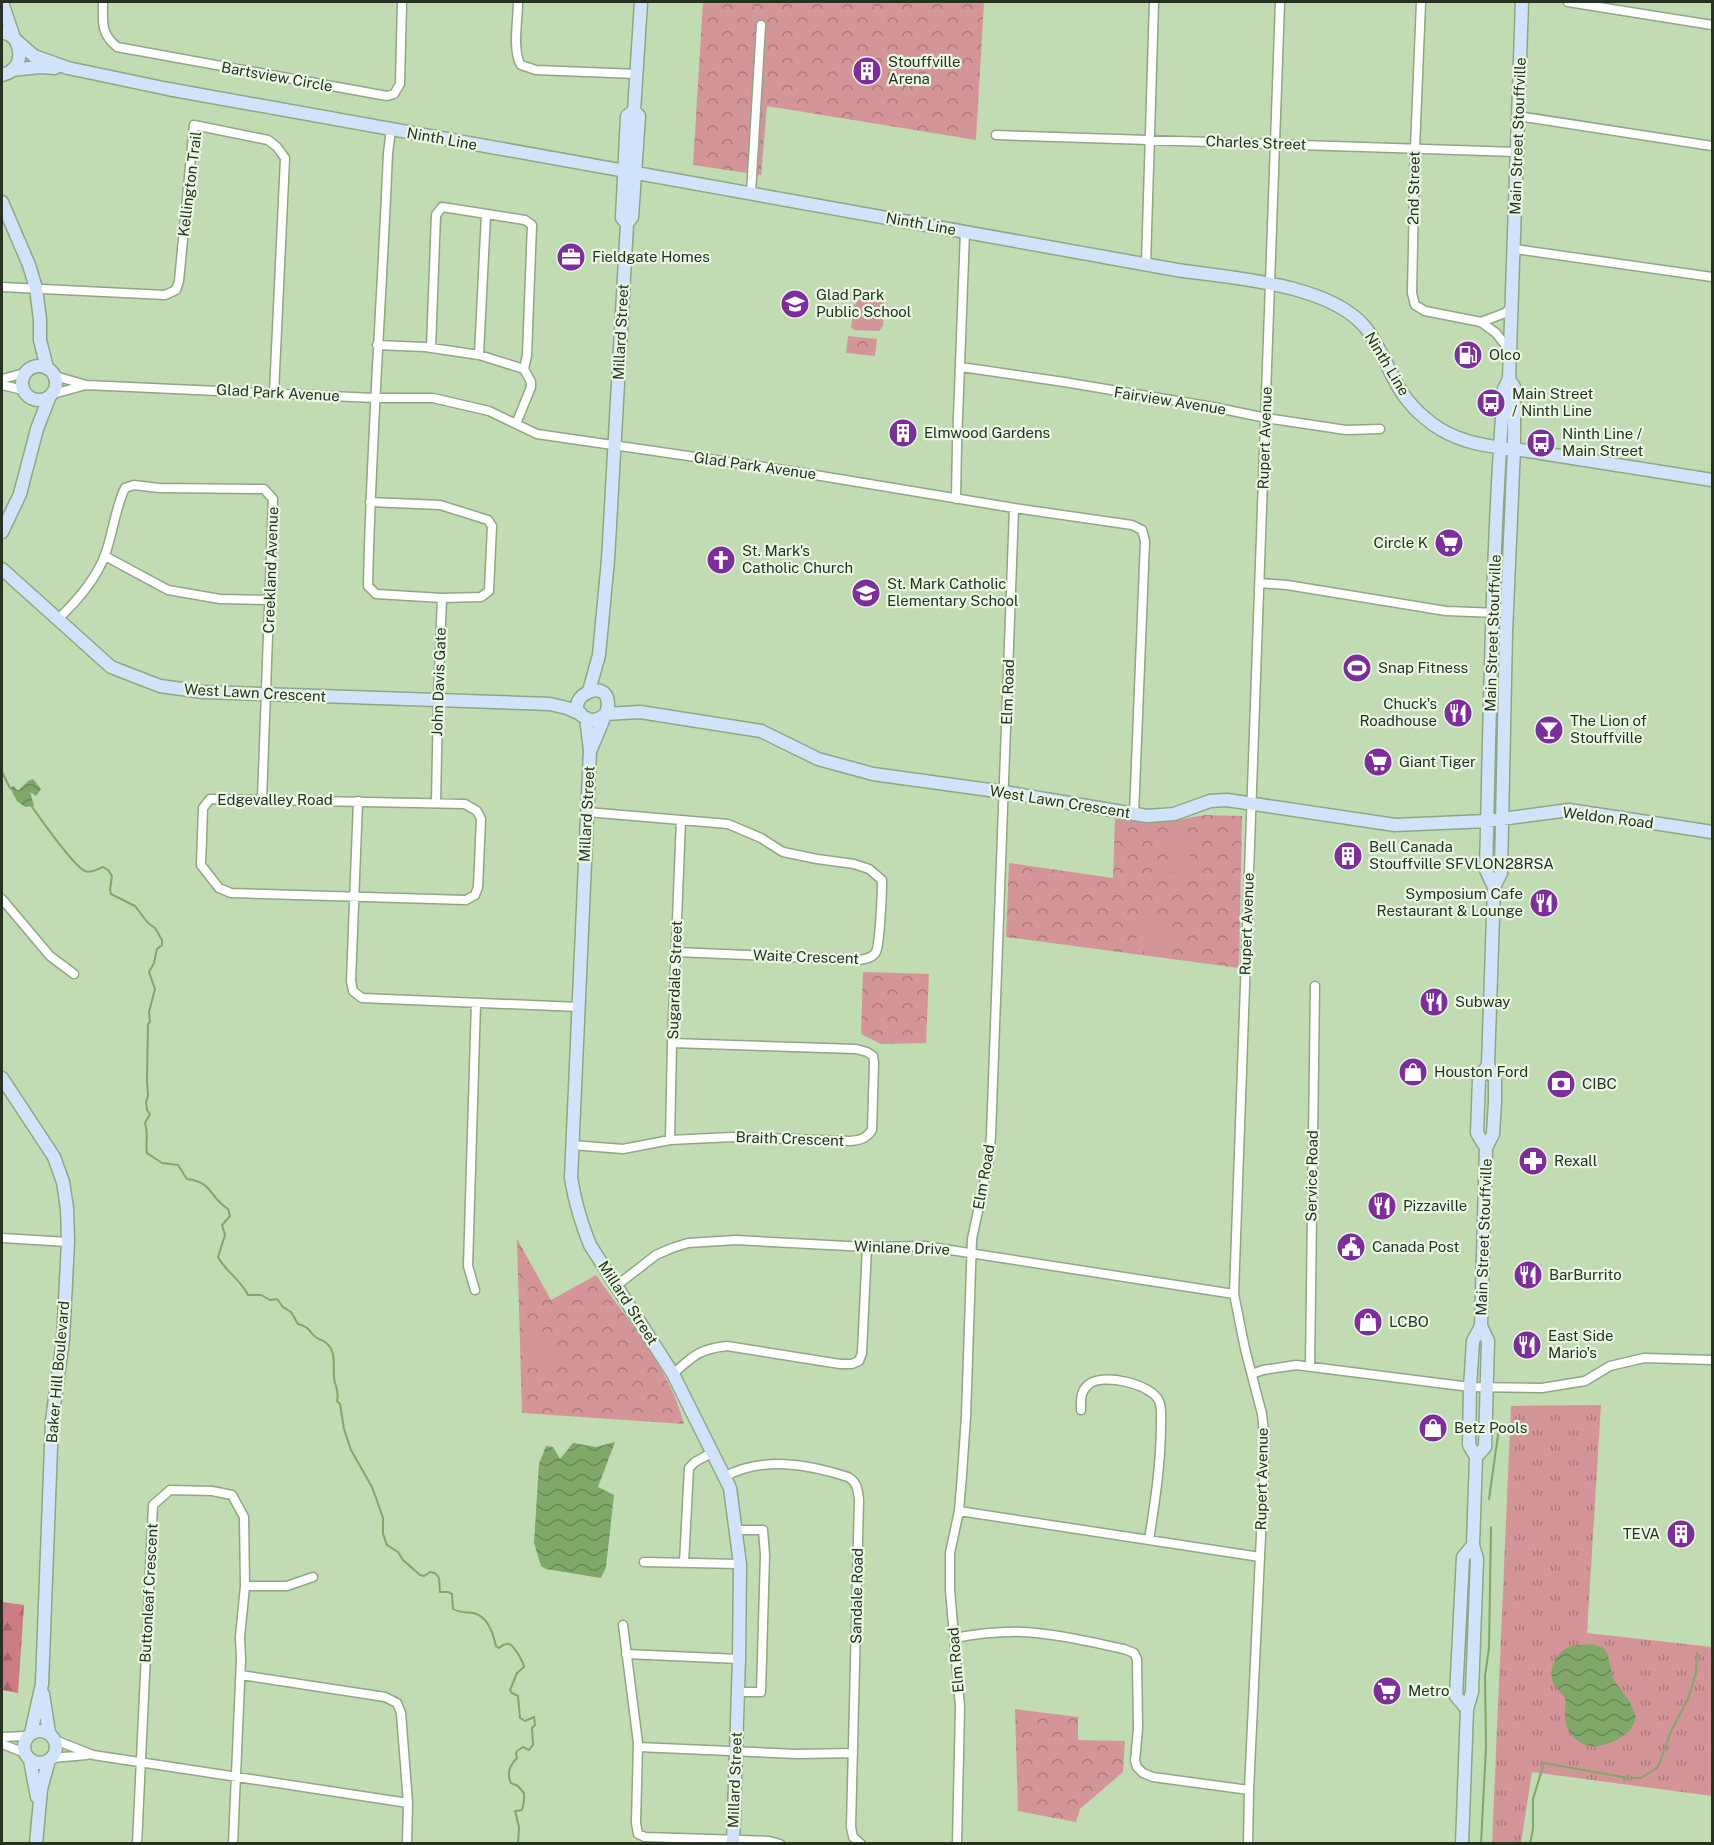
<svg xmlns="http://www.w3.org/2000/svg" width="1714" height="1845" font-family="'Public Sans',sans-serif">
	<defs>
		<pattern id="grass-tufts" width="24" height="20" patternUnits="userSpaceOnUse" patternTransform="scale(1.5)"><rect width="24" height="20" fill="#d49599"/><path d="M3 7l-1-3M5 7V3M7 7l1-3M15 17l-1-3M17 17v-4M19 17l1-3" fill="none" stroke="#ac7a7c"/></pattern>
		<pattern id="forest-firs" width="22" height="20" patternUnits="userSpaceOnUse" patternTransform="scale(1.5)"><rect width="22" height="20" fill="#cc7c82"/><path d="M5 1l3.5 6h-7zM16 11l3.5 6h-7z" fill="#a6666a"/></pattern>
		<pattern id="park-crowns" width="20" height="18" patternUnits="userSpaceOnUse" patternTransform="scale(1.5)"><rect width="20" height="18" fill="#d49599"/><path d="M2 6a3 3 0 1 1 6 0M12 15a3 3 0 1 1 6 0" fill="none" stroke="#ac7a7c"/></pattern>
		<pattern id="water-waves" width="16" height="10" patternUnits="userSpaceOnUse" patternTransform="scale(1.5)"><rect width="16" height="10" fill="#7fa869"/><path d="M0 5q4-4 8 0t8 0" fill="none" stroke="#688956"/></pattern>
	</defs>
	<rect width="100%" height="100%" fill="#c1dbb3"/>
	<path fill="url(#grass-tufts)" d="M1601 1405 1587 1633 1712 1647V1796L1532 1772 1521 1843 1492 1844 1511 1406Z"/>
	<path fill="url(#forest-firs)" d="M2 1602 24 1605 18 1693 2 1690Z"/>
	<path fill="url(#park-crowns)" d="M703 2H984L976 140 767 106 761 175 693 165Z
		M848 336 877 339 875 356 846 353Z
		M1205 815 1242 816 1239 968 1006 937 1009 863 1113 878 1115 819 1166 822Z
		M863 972 929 974 926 1043 881 1044 861 1034Z
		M517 1239 551 1300 596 1275C628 1321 670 1369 684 1424L522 1413Z
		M1015 1709 1078 1717V1740L1125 1741 1123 1772 1080 1809 1076 1822 1018 1811Z"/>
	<path fill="#d49599" d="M860 299 884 301 883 326 879 331 854 330 851 328 854 305Z
		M1169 840 1191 841 1189 873 1167 872Z
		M1158 916 1168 919 1176 930C1176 934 1177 941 1175 945 1170 961 1144 954 1135 946L1139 926 1146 917Z
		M525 1331 555 1332 553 1369 524 1368Z"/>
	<path fill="url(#water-waves)" d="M33 779 41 789 36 796 30 792 34 806 25 807 17 801 10 788 14 786 17 790H19L28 781Z
		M615 1442 598 1487 614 1495 606 1567 601 1578 546 1569 541 1566 534 1543 539 1464 546 1446 553 1447 560 1459 573 1443 596 1447Z
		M1592 1644 1604 1648 1608 1655 1613 1679 1630 1702 1636 1717C1633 1730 1627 1734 1616 1740 1597 1750 1579 1749 1568 1729 1562 1718 1567 1709 1565 1698 1561 1693 1556 1688 1553 1682 1547 1669 1558 1650 1572 1646 1578 1645 1585 1645 1592 1644Z"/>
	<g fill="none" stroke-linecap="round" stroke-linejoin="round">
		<path stroke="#7fa869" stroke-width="2" d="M2 772 10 788
			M32 807C41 819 73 866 85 871 90 874 98 869 103 867L108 870 112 876 110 889 111 894 135 906 148 923 155 928 162 940V945L157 949 154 963 149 972 155 989 149 1012 150 1022 148 1024 147 1080 148 1096 146 1102 147 1110 150 1114 145 1123C149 1135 145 1142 147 1153L162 1163 178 1165 187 1179C213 1182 209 1197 228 1209L230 1216 222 1225 225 1235 218 1257C226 1272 241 1280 248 1295H261L270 1300 277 1299 283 1307 291 1312 298 1324C312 1328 307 1331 317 1338 320 1340 323 1340 325 1342 339 1352 331 1370 335 1383 337 1391 339 1393 337 1401L340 1404 344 1429 351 1450 372 1487 376 1498 383 1518V1534L387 1545 398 1552 403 1560 420 1575 424 1576 430 1572 435 1573 439 1578 440 1592H448L452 1594 453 1609C460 1613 466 1612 474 1613 488 1617 493 1633 496 1646L499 1648C502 1646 506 1643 509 1644 514 1645 523 1662 524 1667L517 1673 510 1690 512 1693 518 1696 520 1718 525 1721 534 1717 535 1725 532 1728 533 1745 529 1750 523 1747 517 1751 516 1754 517 1758C511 1764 506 1773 511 1783L518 1786 524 1793V1801L522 1810 515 1811 519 1827 518 1844
			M1489 1499 1499 1428
			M1481 1844 1486 1747 1485 1676 1489 1648 1491 1527
			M1530 1844 1533 1829V1799L1544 1763 1628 1778H1641L1658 1767 1671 1731 1688 1699 1696 1673 1697 1653"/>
		<g stroke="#8ea881" stroke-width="11">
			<path id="street" d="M103 2C103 21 100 33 117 47L387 96 394 94 400 84 402 2
				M518 2C518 18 512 52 521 65L536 70 637 74
				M1421 2 1415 148 1412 293 1415 305 1425 311 1481 322 1496 333 1510 351
				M1568 2 1712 25
				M1518 116 1712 146
				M996 135 1517 152
				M751 193 761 25
				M1515 249 1712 277
				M1146 264 1154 2
				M2 287 165 295 176 290 179 281 194 125 268 140 277 147 285 158 274 393
				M1481 322 1505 313 1512 307
				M377 345 425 347 479 355 524 369 531 382V387L516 424
				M431 348 436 215 442 207 525 220 532 225 527 355 524 369
				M479 355 486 214
				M961 367 1064 382 1213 407 1266 418 1346 430 1380 429
				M55 376 86 385 375 398H433L489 411 537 434 791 471 1014 508 1132 525 1142 530 1145 541 1134 814
				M2 379 25 373
				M2 385 23 390
				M53 394 86 385
				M956 499 957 444 965 232
				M370 502 440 505 488 520 492 526 489 591 481 597 442 598 376 594 368 586C371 441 382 298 388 153L391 130
				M105 556 168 590 220 599 270 600
				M1260 583 1287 585 1446 611 1498 613
				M58 619C76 602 96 579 105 555 113 533 115 509 125 488L134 485 159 488 264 489 273 499 262 800
				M210 799 465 804 477 811 481 819 478 887 475 895 466 900 231 893 219 888 201 865 203 808Z
				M358 801 351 981 353 991 362 998 579 1007
				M436 803 438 700 442 598
				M587 812 728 824 761 838 783 852 817 859 854 864 869 869 882 880C882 893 880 943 876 952 873 958 865 959 859 960L676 952
				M2 899 50 956 74 974
				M670 1140 672 1043 681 820
				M572 1145 623 1149 670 1140 732 1137 850 1141C860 1140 866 1139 872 1130L874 1062 873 1056 867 1052 856 1049 672 1043
				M2 1238 68 1242
				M616 1286 656 1255 672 1248 688 1243 736 1240 867 1247 924 1246 1234 1294
				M475 1290 468 1266 476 1003
				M1310 1366 1315 986
				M673 1374C693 1356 699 1349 727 1346L840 1364H852L859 1361 862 1353 867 1247
				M1252 1374 1263 1370 1296 1365 1470 1387 1542 1388 1585 1381 1610 1366 1644 1358 1712 1360
				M1081 1410C1081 1400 1080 1392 1088 1385 1101 1372 1152 1384 1159 1401 1162 1407 1161 1417 1161 1424 1161 1463 1155 1502 1149 1540
				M724 1477C762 1456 808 1464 848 1477 857 1482 858 1490 859 1500L851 1827 853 1837 861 1844
				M959 1511 1260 1557
				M736 1530H763L765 1555 761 1692H738
				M644 1562 740 1564
				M684 1563 689 1468 695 1462 713 1452
				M245 1586H287L313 1577
				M623 1625 638 1743 636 1823 638 1834 645 1837 769 1841 780 1844
				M954 1638C976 1634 1001 1631 1024 1632 1058 1634 1091 1642 1124 1649L1134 1653 1137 1659 1138 1729 1135 1761 1137 1767 1143 1773 1153 1777 1249 1790
				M626 1654 739 1659
				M241 1675 385 1697 397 1703 401 1713 408 1803 407 1844
				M2 1737 27 1736
				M55 1740 93 1755 408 1803
				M2 1744 25 1753
				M638 1747 797 1754 853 1753
				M52 1758 87 1755
				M137 1844 153 1505 170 1490 212 1491 232 1495 244 1517 245 1586 240 1637 241 1659 233 1844
				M957 1844 960 1707 950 1590V1553L959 1511 962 1475 966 1416 972 1239 989 1160 991 1135 1014 508
				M1248 1844 1249 1790 1264 1471V1434L1262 1414 1245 1349 1234 1294 1280 2"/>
		</g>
		<g stroke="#8ea881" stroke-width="15">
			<path id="secondary" d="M2 2 14 38
				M2 32 10 35 34 56 68 68 168 89 1177 270C1231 278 1328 283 1365 327 1378 343 1385 362 1394 379 1404 399 1421 417 1440 429 1471 448 1506 447 1541 453 1598 462 1655 471 1712 480
				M12 70 39 67 55 68
				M2 75C19 71 23 56 16 41
				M2 202 29 265 36 288 40 320V340L47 368
				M627 224 622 218 627 116 634 111
				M22 383a17 17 0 1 1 34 0a17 17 0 1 1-34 0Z
				M2 532 20 494 37 429 49 398
				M2 569 111 667 160 686 203 692 550 704 567 708 581 714
				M589 691 599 655 608 560 627 224 632 217 639 116 634 111 641 2
				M605 714 640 712 761 731 818 759 873 774 1004 792 1147 816 1174 814 1210 801 1227 800 1395 825 1487 821 1569 810 1712 832
				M586 718 590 750 571 1178C575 1202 581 1223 590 1245L673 1374 730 1488 740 1564 739 1659 733 1844
				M591 749C594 742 608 710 608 705 608 673 558 701 585 718 592 722 598 720 603 716
				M1494 887 1486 870C1490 710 1492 549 1504 389L1509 379 1522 2
				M2 1078 54 1157 63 1182 67 1208 68 1242 63 1340 52 1420 42 1684 31 1733
				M1486 1148 1477 1133 1479 1079 1488 1065
				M1476 1457 1485 1447 1488 1341 1481 1326 1486 1148 1493 1134 1495 1102V1080L1488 1065 1494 887 1501 873 1506 632 1514 449V387L1509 379
				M43 1694 49 1733
				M1467 1709 1456 1696 1463 1557 1473 1545
				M24 1747a16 16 0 1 1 32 0a16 16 0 1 1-32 0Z
				M30 1760 37 1797
				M36 1844 41 1789 49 1760
				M1462 1844 1467 1709 1472 1692 1477 1559 1473 1545 1476 1457 1469 1445 1470 1387 1473 1341 1481 1326"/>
		</g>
		<use href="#street" stroke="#fff" stroke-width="8"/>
		<use href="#secondary" stroke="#d1e3fb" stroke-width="12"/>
	</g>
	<defs>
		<g id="building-disc" transform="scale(1.5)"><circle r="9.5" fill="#7e2d9d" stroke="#eaf8e3"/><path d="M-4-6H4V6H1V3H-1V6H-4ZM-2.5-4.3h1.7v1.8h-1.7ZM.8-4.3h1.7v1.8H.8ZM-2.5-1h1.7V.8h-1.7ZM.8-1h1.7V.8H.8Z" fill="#fff"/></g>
		<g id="office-disc" transform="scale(1.5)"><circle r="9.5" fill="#7e2d9d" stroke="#eaf8e3"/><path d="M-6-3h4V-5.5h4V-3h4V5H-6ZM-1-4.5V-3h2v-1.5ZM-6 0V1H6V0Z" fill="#fff"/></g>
		<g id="school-disc" transform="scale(1.5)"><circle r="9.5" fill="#7e2d9d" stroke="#eaf8e3"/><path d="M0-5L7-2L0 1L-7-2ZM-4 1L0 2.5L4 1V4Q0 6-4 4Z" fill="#fff"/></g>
		<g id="fuel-disc" transform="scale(1.5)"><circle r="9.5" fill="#7e2d9d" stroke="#eaf8e3"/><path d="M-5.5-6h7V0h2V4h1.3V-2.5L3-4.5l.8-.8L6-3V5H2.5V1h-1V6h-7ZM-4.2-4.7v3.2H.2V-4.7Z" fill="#fff"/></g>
		<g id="bus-disc" transform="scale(1.5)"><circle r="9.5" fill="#7e2d9d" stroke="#eaf8e3"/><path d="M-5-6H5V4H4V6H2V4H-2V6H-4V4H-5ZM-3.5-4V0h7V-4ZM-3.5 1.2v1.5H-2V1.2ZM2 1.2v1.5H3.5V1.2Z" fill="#fff"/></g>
		<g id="supermarket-disc" transform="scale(1.5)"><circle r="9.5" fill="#7e2d9d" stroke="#eaf8e3"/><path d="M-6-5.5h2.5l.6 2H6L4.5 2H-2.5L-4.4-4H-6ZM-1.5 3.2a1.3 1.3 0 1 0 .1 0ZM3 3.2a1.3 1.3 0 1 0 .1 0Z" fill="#fff"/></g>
		<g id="church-disc" transform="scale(1.5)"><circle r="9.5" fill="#7e2d9d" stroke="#eaf8e3"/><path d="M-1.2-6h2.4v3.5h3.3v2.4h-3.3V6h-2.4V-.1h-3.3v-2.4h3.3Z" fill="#fff"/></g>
		<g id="stadium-disc" transform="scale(1.5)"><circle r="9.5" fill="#7e2d9d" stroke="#eaf8e3"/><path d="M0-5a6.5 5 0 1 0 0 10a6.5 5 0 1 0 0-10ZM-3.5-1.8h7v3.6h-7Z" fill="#fff"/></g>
		<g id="restaurant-disc" transform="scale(1.5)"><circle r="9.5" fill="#7e2d9d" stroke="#eaf8e3"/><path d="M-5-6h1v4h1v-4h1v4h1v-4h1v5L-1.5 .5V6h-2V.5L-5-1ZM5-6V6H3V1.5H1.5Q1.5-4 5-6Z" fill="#fff"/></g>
		<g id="bar-disc" transform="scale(1.5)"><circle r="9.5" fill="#7e2d9d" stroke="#eaf8e3"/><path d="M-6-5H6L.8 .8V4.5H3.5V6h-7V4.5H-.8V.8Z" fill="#fff"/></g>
		<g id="shop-disc" transform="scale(1.5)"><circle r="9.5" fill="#7e2d9d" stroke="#eaf8e3"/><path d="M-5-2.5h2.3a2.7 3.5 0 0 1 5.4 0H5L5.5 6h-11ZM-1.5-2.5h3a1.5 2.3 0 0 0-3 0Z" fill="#fff"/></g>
		<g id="bank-disc" transform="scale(1.5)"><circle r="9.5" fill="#7e2d9d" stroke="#eaf8e3"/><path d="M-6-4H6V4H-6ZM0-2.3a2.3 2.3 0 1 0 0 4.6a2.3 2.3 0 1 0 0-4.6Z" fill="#fff"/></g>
		<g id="pharmacy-disc" transform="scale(1.5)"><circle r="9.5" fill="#7e2d9d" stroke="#eaf8e3"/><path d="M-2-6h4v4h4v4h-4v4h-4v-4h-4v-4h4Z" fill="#fff"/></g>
		<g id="civic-disc" transform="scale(1.5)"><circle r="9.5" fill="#7e2d9d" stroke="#eaf8e3"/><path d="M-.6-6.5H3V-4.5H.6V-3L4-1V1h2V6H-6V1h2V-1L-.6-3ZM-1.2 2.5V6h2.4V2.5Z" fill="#fff"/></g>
	</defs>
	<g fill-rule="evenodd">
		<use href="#building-disc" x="867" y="71"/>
		<use href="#office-disc" x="571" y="257"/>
		<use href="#school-disc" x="795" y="304"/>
		<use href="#fuel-disc" x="1468" y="355"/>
		<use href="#bus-disc" x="1491" y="403"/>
		<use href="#building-disc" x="903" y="433"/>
		<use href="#bus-disc" x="1541" y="443"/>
		<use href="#supermarket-disc" x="1449" y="543"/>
		<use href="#church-disc" x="721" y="560"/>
		<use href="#school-disc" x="866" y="593"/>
		<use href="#stadium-disc" x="1357" y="668"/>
		<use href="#restaurant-disc" x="1458" y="713"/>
		<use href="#bar-disc" x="1549" y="730"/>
		<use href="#supermarket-disc" x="1378" y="762"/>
		<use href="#building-disc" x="1348" y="856"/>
		<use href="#restaurant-disc" x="1544" y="903"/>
		<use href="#restaurant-disc" x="1434" y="1002"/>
		<use href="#shop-disc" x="1413" y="1072"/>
		<use href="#bank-disc" x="1561" y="1084"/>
		<use href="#pharmacy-disc" x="1533" y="1161"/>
		<use href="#restaurant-disc" x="1382" y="1206"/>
		<use href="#civic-disc" x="1351" y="1247"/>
		<use href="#restaurant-disc" x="1528" y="1275"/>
		<use href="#shop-disc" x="1368" y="1322"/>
		<use href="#restaurant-disc" x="1527" y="1345"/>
		<use href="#shop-disc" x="1433" y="1428"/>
		<use href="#building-disc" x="1681" y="1534"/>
		<use href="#supermarket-disc" x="1387" y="1691"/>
	</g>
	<g text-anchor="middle" stroke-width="4.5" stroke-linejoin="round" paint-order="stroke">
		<g font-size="15" fill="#273122" stroke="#eaf8e3" text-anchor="start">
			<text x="888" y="67">Stouffville<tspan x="888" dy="17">Arena</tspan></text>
			<text x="592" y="262">Fieldgate Homes</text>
			<text x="816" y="300">Glad Park<tspan x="816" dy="17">Public School</tspan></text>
			<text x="1489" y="360">Olco</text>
			<text x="1512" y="399">Main Street<tspan x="1512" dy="17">/ Ninth Line</tspan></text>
			<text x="924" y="438">Elmwood Gardens</text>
			<text x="1562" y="439">Ninth Line /<tspan x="1562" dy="17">Main Street</tspan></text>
			<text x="1428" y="548" text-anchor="end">Circle K</text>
			<text x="742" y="556">St. Mark's<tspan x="742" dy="17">Catholic Church</tspan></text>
			<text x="887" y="589">St. Mark Catholic<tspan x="887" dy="17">Elementary School</tspan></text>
			<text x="1378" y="673">Snap Fitness</text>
			<text x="1437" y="709" text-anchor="end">Chuck's<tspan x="1437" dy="17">Roadhouse</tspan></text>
			<text x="1570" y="726">The Lion of<tspan x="1570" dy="17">Stouffville</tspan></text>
			<text x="1399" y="767">Giant Tiger</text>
			<text x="1369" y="852">Bell Canada<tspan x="1369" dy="17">Stouffville SFVLON28RSA</tspan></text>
			<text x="1523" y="899" text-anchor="end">Symposium Cafe<tspan x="1523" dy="17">Restaurant &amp; Lounge</tspan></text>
			<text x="1455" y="1007">Subway</text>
			<text x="1434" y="1077">Houston Ford</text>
			<text x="1582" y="1089">CIBC</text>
			<text x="1554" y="1166">Rexall</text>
			<text x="1403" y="1211">Pizzaville</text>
			<text x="1372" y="1252">Canada Post</text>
			<text x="1549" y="1280">BarBurrito</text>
			<text x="1389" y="1327">LCBO</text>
			<text x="1548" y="1341">East Side<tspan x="1548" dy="17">Mario's</tspan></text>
			<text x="1454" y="1433">Betz Pools</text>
			<text x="1660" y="1539" text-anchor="end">TEVA</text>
			<text x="1408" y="1696">Metro</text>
		</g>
		<g font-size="15" fill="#273122" stroke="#eaf8e3">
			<text transform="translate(277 77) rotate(10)" y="5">Bartsview Circle</text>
			<text transform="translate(1518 136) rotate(-88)" y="5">Main Street Stouffville</text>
			<text transform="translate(442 139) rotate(10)" y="5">Ninth Line</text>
			<text transform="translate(1256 143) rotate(2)" y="5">Charles Street</text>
			<text transform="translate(190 184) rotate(-83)" y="5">Kellington Trail</text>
			<text transform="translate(1414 188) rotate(-89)" y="5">2nd Street</text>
			<text transform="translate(921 224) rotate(10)" y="5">Ninth Line</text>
			<text transform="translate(621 332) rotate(-87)" y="5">Millard Street</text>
			<text transform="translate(1387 364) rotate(59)" y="5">Ninth Line</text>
			<text transform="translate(278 393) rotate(3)" y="5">Glad Park Avenue</text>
			<text transform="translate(1170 401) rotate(9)" y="5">Fairview Avenue</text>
			<text transform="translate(1265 438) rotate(-88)" y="5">Rupert Avenue</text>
			<text transform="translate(755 466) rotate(8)" y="5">Glad Park Avenue</text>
			<text transform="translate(271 570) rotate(-88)" y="5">Creekland Avenue</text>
			<text transform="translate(1493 633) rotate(-88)" y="5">Main Street Stouffville</text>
			<text transform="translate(439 682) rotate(-88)" y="5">John Davis Gate</text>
			<text transform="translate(1008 692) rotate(-88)" y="5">Elm Road</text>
			<text transform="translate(255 693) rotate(3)" y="5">West Lawn Crescent</text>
			<text x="275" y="805">Edgevalley Road</text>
			<text transform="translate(1060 802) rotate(9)" y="5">West Lawn Crescent</text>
			<text transform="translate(587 814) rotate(-87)" y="5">Millard Street</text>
			<text transform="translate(1608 818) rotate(7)" y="5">Weldon Road</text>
			<text transform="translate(1247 924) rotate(-88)" y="5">Rupert Avenue</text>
			<text transform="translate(806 957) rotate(2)" y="5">Waite Crescent</text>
			<text transform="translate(675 980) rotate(-88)" y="5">Sugardale Street</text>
			<text transform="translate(790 1139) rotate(2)" y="5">Braith Crescent</text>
			<text transform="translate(1312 1176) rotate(-89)" y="5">Service Road</text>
			<text transform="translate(984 1177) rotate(-80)" y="5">Elm Road</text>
			<text transform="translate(1484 1237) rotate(-88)" y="5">Main Street Stouffville</text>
			<text transform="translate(902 1248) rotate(2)" y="5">Winlane Drive</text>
			<text transform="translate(628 1303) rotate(57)" y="5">Millard Street</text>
			<text transform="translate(58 1372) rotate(-85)" y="5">Baker Hill Boulevard</text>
			<text transform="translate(1262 1479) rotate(-89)" y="5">Rupert Avenue</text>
			<text transform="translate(149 1593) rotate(-87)" y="5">Buttonleaf Crescent</text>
			<text transform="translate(857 1596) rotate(-89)" y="5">Sandale Road</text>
			<text transform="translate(956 1660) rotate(-95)" y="5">Elm Road</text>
			<text transform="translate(735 1780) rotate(-88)" y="5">Millard Street</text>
		</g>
	</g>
	<rect width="1714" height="1845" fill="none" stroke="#273122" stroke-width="6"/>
</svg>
